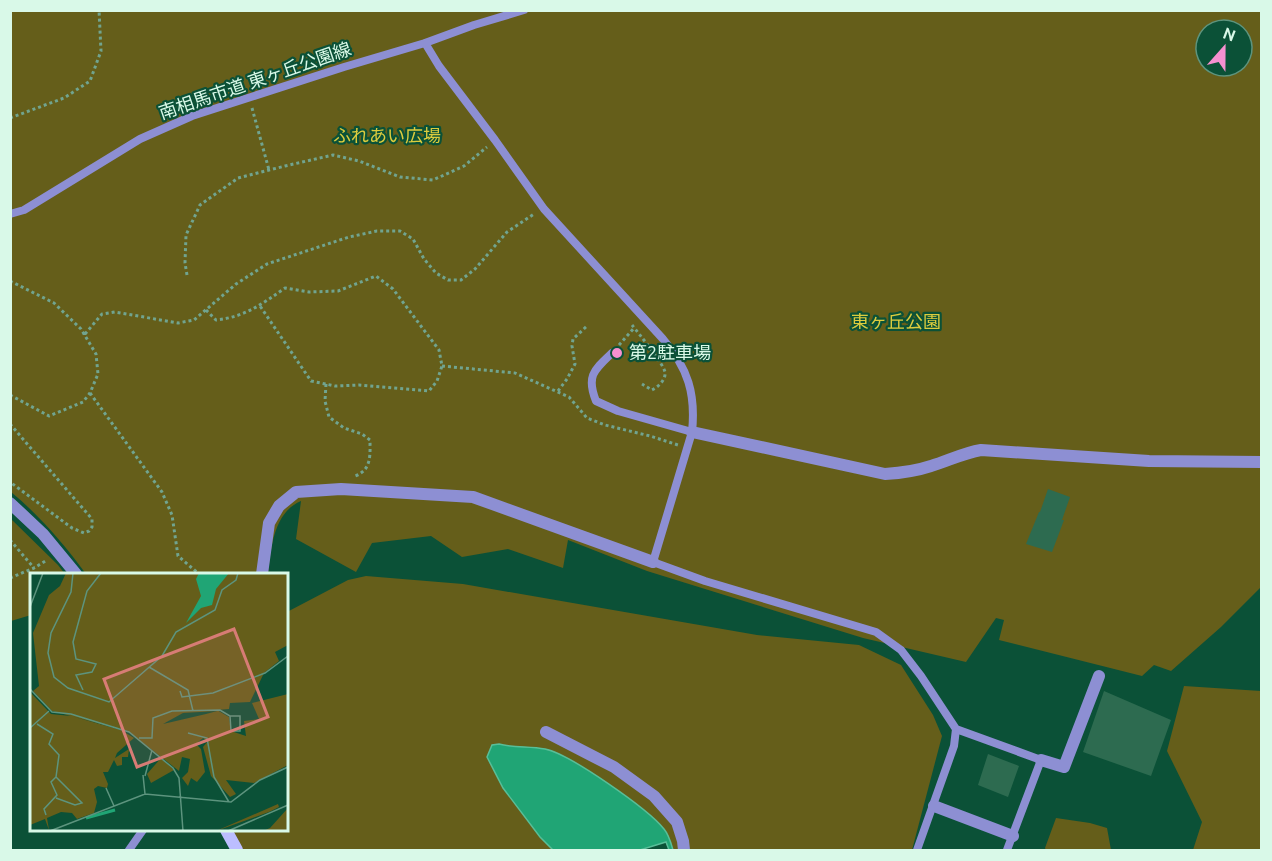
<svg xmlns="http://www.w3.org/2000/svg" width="1272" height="861" font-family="Ubuntu,'Noto Sans JP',sans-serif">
	<rect width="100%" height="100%" fill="#0b5137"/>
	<path fill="#655e1a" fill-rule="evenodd" d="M10 11H1261V587L1221 627 1171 671 1154 665 1142 676 999 640 1004 620 996 618 966 662 863 638 647 571 568 540 563 568 508 549 462 557 431 536 372 543 356 572 296 539 301 501C273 513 271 549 268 574H86C64 544 40 516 11 492ZM1206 30H1242V66H1206Z
		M10 518 58 565 65 574H32L31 615 11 621Z
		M366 576 463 584 757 635 859 645 901 665 933 715 942 736 912 850H672L654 830 577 850H243L231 830H286L287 612 348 580Z
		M1184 686 1261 691V850H1193L1202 822 1167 751Z
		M1056 818 1090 823 1107 828 1111 850H1046L1045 848Z"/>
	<path fill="#20a575" stroke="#58be98" stroke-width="1.5" d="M499 744C514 748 530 746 545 749 570 754 648 809 664 829 669 835 671 843 673 850H669L666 842 640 850H553L540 837 503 788 487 757 492 745Z"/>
	<path fill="#2d6b50" d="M1048 489 1070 497 1062 520H1064L1052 552 1026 544 1039 512H1040Z
		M1104 691 1171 720 1151 776 1083 752Z
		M988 754 1019 766 1008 797 978 785Z"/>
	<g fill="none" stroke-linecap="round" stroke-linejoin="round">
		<path stroke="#71a48f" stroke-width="3" stroke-dasharray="3 3" stroke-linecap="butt" d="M252 108 269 170
			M10 118 64 98 90 81 101 51 99 10
			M187 275 185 263 186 235 200 205 238 178 285 166 333 155 359 161 400 177 433 180 464 166 487 147
			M10 281 54 303 81 329 96 354 98 374 90 393 83 402 49 416 10 395
			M206 310 216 320C245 317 262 304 285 288L309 292 338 291 376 276 393 289 439 350 442 366 437 381 429 391 359 385 335 386 311 381 260 306
			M632 325C639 334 663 363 665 372 666 380 658 387 652 390L642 384
			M85 334 102 314 115 312 178 323 194 320 236 284 267 264 349 237 377 231H400L413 239 424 259 436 273 448 280H461L475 269 507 232 534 214
			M619 345 635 327
			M442 366 515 373 569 397 587 418 605 425 650 436 678 445
			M326 384 325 401 329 417 344 428 362 434 370 440C370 454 372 470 355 476
			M558 391 567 379 575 364 572 346 573 339 587 326
			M90 393 162 492 172 515 178 556 199 574
			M10 424 92 519V527L89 531 84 533 72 528 10 482
			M10 540 34 568
			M10 578 34 568 47 560"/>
		<path stroke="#8d8fd3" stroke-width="8" d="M425 43 439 66 495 140 544 209 663 339C688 368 696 394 692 432L653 562 705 581 876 632 901 650 921 676 956 729 1041 760 1007 850
			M10 214 24 210 140 139 192 116 344 67 425 43 474 25 524 10
			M612 353C594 370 586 376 596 401L618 411 692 432
			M129 850 143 830
			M917 850 954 746 956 729"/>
		<path stroke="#8d8fd3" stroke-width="12" d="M692 432 885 474C901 473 916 471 931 466 948 461 963 453 981 450L1149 461 1262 462
			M10 503 43 534 76 574
			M262 574 269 523 279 506 296 492 341 489 473 497 653 562
			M546 732 614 767 654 796 677 822 683 841 684 850
			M1041 760 1064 767 1099 676
			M934 806 1013 836"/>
		<path stroke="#bcbeff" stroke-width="12" d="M226 830 237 850"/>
	</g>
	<circle fill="#f690d0" stroke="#0b5137" stroke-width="2" cx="617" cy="353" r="6"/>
	<g text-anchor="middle" stroke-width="4.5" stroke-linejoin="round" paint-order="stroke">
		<g font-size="18" fill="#d9f9e8" stroke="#0b5137">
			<text transform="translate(255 81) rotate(-19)" y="6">南相馬市道 東ヶ丘公園線</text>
		</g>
		<g font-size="18" fill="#dccc3e" stroke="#0b5137">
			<text x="387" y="142">ふれあい広場</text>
			<text x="896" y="328">東ヶ丘公園</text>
		</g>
		<g font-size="18" fill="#d9f9e8" stroke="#0b5137" text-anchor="start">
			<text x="629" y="359">第2駐車場</text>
		</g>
	</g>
	<g transform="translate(30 573)">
		<rect width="258" height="258" fill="#0b5137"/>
		<path d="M36 0H258V72L245 79 249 88 234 100 220 129 200 130 199 136 187 137 199 144 201 158 216 163 214 148 229 146 222 130 258 121V192L224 210 196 207 206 221 200 224 181 203 173 174 178 168 173 165 166 171 171 176 175 199 167 209 161 205 158 213 152 205 158 199 160 186 152 184 149 198 98 158 22 138 3 118 9 113 3 60 19 22 30 13ZM187 138 176 141 133 151 153 140ZM0 119 21 141 41 143 91 157 104 165 87 180 85 185 99 176 98 184H92V192L87 193 84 187 78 199H73L78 211 77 215 68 213 64 216 67 229 64 240 47 246 42 240 31 239 17 245 19 257 15 246 0 252ZM131 185 144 197 121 210 117 201ZM248 231 249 234 239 239 186 258ZM258 235V258H233L240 255Z" fill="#655e1a" fill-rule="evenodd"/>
		<path d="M169 0H199L186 16 182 32 171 35 156 50 171 23 166 6Z" fill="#20a575"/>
		<path fill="none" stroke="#20a575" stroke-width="3" d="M56 245 85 237"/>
		<path fill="none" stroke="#5d947e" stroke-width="1.5" d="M43 0 41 19 21 60 18 80 24 104 38 115 79 129 132 83 146 59 185 37 192 17 206 7 208 0M0 34 13 0M119 94 158 117 163 138M0 116 22 139 41 141 99 159 143 195 149 205 153 258M53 117 46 102 62 99 66 91 46 86 43 69 57 18 71 0M150 118 152 124 183 120 235 100 258 83M7 151 23 161 19 171 29 182 26 204 21 209 27 222 14 236 16 242M0 155 19 138M158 160 177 165 184 204 199 229M109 165H122L123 145 142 138 190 137 200 143 201 158H210V143H200M113 202 115 221M115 203 122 177M76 215 84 233M26 225 45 232 52 230 26 204M20 258 115 221 201 229 230 207 258 194M198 258 258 232"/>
		<path fill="#d77c75" fill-opacity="0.15" stroke="#d77c75" stroke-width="3" d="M204 56 238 144 107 194 74 106Z"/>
		<rect width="258" height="258" fill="none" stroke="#d9f9e8" stroke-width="3"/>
	</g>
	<rect width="1272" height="861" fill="none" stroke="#d9f9e8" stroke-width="24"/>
	<g transform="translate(1224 48) rotate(21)"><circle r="28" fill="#0b5137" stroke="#5d947e" stroke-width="1.5"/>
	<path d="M0-4.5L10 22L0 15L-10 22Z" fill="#f690d0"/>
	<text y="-9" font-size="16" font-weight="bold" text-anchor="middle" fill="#d9f9e8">N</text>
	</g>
</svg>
